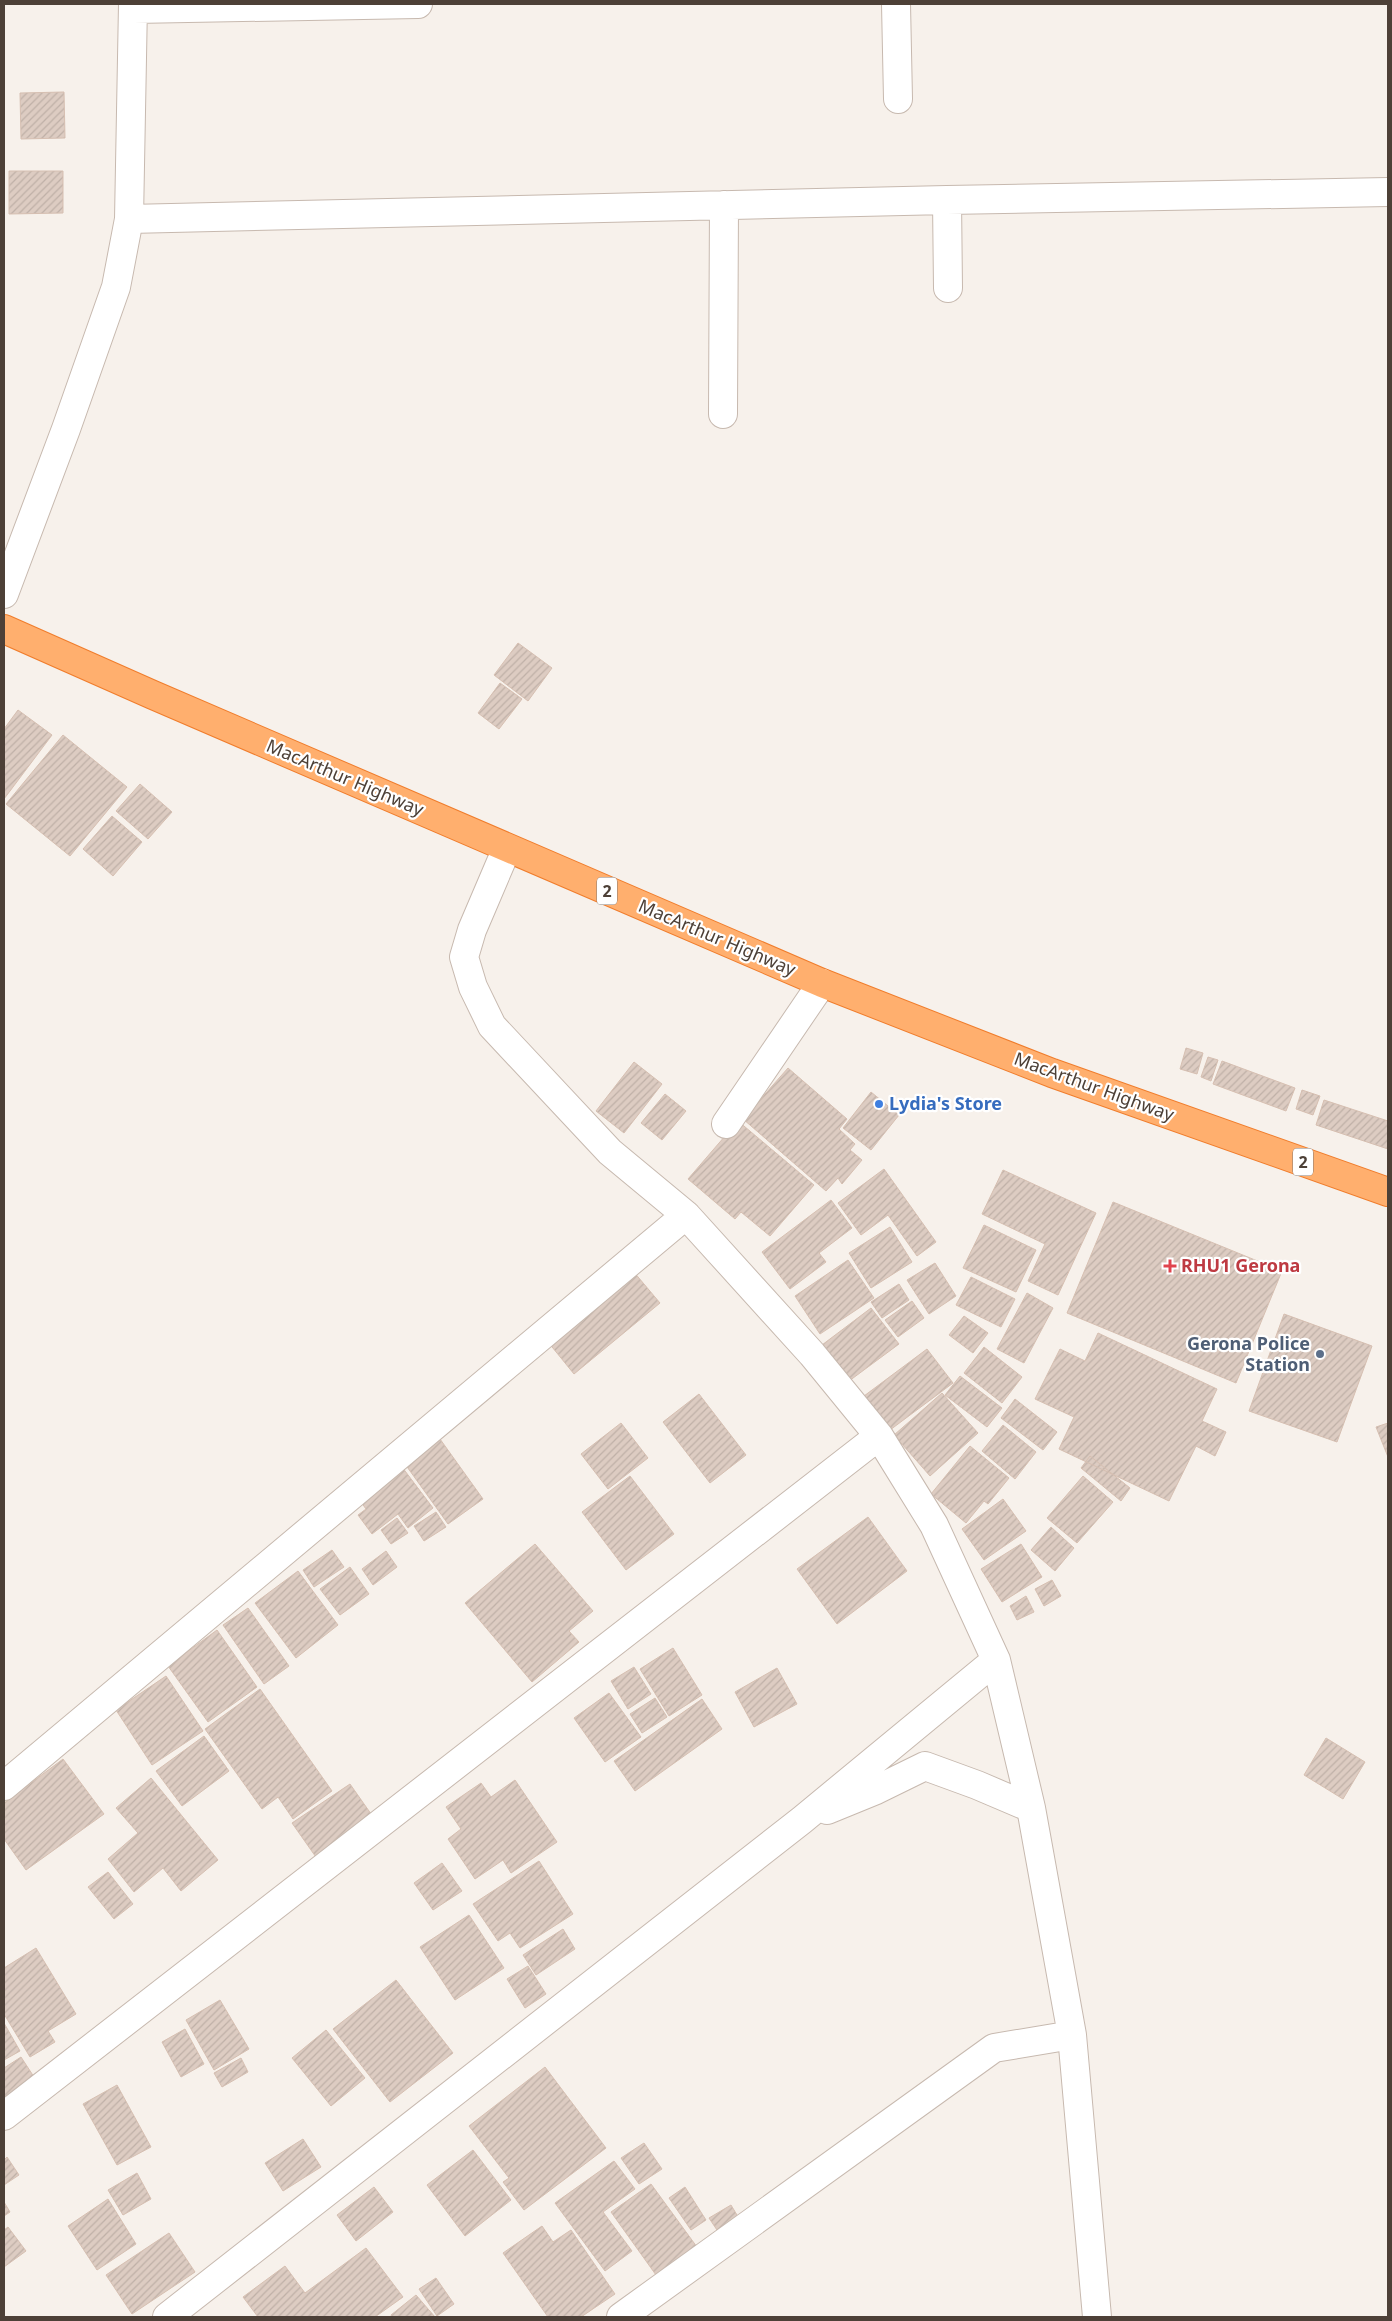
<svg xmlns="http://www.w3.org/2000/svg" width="1392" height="2321" font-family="'Noto Sans',sans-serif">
	<defs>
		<pattern id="building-hatch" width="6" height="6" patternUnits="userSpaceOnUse" patternTransform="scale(1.25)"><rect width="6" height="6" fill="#ddccc2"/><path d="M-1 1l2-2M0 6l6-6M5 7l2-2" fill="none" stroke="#bfb0a7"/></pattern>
	</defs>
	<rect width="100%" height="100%" fill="#f7f1eb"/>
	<path fill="url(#building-hatch)" stroke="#d6bfb1" d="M64 92 65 138 21 139 20 93Z
		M9 171H63V213L9 214Z
		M518 643 552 668 528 701 494 675Z
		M500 683 522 699 499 729 478 713Z
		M18 710 52 735 4 799V729Z
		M63 735 127 787 70 856 6 804Z
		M140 784 172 812 148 839 116 811Z
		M112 816 142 842 113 876 83 849Z
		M1186 1048 1203 1053 1197 1074 1180 1069Z
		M1208 1057 1218 1060 1211 1081 1201 1077Z
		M1222 1061 1295 1088 1286 1111 1213 1084Z
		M634 1062 662 1084 624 1133 596 1111Z
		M788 1068 847 1119 839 1129 855 1144 850 1150 862 1160 842 1184 838 1178 826 1191 743 1119Z
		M1302 1090 1320 1096 1313 1115 1296 1109Z
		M871 1092 899 1115 871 1150 843 1128Z
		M665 1094 686 1111 662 1140 641 1123Z
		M1324 1100 1388 1121V1149L1316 1125Z
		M738 1121 814 1185 770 1236 741 1212 735 1219 688 1179Z
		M884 1169 936 1242 917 1256 888 1215 861 1235 838 1203Z
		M1003 1170 1096 1213 1058 1295 1028 1281 1045 1244 982 1214Z
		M831 1200 852 1228 819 1253 826 1262 790 1289 762 1252Z
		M1113 1202 1282 1271 1236 1383 1067 1313Z
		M984 1225 1036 1250 1016 1292 963 1268Z
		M890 1227 912 1262 871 1288 849 1253Z
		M848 1260 874 1298 820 1334 795 1296Z
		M935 1263 956 1296 929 1314 907 1280Z
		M633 1271 660 1303 574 1374 548 1342Z
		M971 1277 1015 1299 1001 1327 956 1305Z
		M899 1284 909 1300 882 1318 871 1302Z
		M1027 1293 1053 1308 1024 1363 997 1349Z
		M912 1301 924 1318 898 1337 885 1320Z
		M871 1308 899 1344 845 1384 818 1348Z
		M1284 1314 1372 1346 1337 1442 1249 1411Z
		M964 1316 988 1333 973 1353 949 1335Z
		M1098 1333 1217 1389 1202 1421 1226 1432 1215 1456 1196 1446 1169 1501 1059 1449 1074 1417 1035 1399 1060 1349 1085 1361Z
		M984 1347 1022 1377 1002 1403 964 1373Z
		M927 1349 953 1383 890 1430 864 1396Z
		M960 1376 1002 1408 987 1427 945 1395Z
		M942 1393 978 1433 930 1476 894 1435Z
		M699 1394 746 1455 710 1483 663 1422Z
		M1015 1399 1057 1432 1043 1450 1001 1418Z
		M621 1423 648 1458 608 1489 581 1454Z
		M1388 1423V1457L1376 1427Z
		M1003 1425 1036 1452 1015 1479 982 1451Z
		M440 1439 483 1499 448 1524 405 1464Z
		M970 1446 1009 1478 988 1504 984 1501 966 1523 931 1494Z
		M1090 1456 1130 1488 1121 1501 1081 1468Z
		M399 1463 433 1508 408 1528 398 1514 372 1534 358 1515 366 1509 356 1495Z
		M630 1476 674 1534 626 1570 582 1512Z
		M1083 1476 1113 1502 1077 1543 1047 1518Z
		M1003 1499 1026 1531 984 1560 962 1529Z
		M436 1512 446 1527 424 1541 414 1526Z
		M868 1517 907 1571 837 1624 797 1569Z
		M397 1518 408 1533 391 1544 381 1530Z
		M1051 1527 1074 1548 1055 1571 1031 1550Z
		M535 1544 593 1611 569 1631 579 1642 532 1682 465 1603Z
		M1021 1544 1042 1577 1002 1602 981 1569Z
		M332 1550 344 1567 314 1587 303 1570Z
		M386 1551 397 1567 373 1585 362 1569Z
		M350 1567 369 1594 340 1615 320 1589Z
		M298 1571 338 1625 296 1658 255 1603Z
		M1052 1580 1061 1596 1044 1606 1035 1589Z
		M1026 1596 1034 1612 1017 1620 1010 1606Z
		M248 1608 289 1666 264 1684 223 1625Z
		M217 1630 257 1687 208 1722 168 1666Z
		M673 1648 702 1695 669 1716 640 1669Z
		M634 1667 651 1694 628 1709 611 1681Z
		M777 1668 797 1704 754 1727 735 1692Z
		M166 1676 203 1731 152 1765 116 1710Z
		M260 1689 332 1791 293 1819 278 1797 262 1809 205 1729Z
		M609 1693 641 1737 605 1762 574 1718Z
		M655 1698 667 1717 642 1733 630 1714Z
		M702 1699 722 1729 635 1791 614 1761Z
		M204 1736 229 1771 182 1806 156 1771Z
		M1326 1738 1365 1762 1343 1799 1304 1775Z
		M63 1759 104 1814 26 1870 4 1839V1803Z
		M151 1778 218 1860 181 1891 163 1868 134 1892 108 1859 138 1833 116 1808Z
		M515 1780 557 1842 511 1873 503 1860 475 1879 448 1839 461 1829 446 1807 481 1783 491 1797Z
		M350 1784 376 1821 318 1860 292 1823Z
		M539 1861 573 1914 520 1948 510 1933 498 1941 473 1904Z
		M442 1863 462 1891 433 1910 414 1883Z
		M108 1872 133 1904 114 1919 88 1887Z
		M469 1915 504 1968 455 2000 420 1947Z
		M563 1929 575 1949 536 1975 523 1955Z
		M36 1948 76 2014 48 2031 55 2042 30 2057 4 2014V1968Z
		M528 1966 546 1994 525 2008 507 1979Z
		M396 1980 453 2053 390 2102 333 2029Z
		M220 2000 249 2049 214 2070 186 2020Z
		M4 2023 20 2051 4 2060Z
		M185 2029 204 2064 181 2077 162 2042Z
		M326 2030 365 2078 331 2106 292 2058Z
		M21 2057 36 2080 4 2101V2068Z
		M241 2058 248 2072 222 2087 214 2073Z
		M545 2067 606 2148 524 2210 503 2182 509 2178 469 2126Z
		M117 2085 151 2147 117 2165 83 2104Z
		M303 2139 321 2167 283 2191 265 2163Z
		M644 2143 662 2169 639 2184 621 2158Z
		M473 2150 511 2200 465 2236 427 2185Z
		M7 2157 19 2175 4 2185V2160Z
		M614 2161 635 2189 603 2212 632 2251 605 2271 555 2203Z
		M137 2173 151 2199 123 2215 108 2190Z
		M651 2184 697 2247 656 2275 611 2212Z
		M374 2187 393 2212 356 2241 337 2215Z
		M685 2187 706 2220 691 2230 669 2198Z
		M108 2199 136 2244 97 2270 68 2226Z
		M4 2202 10 2212 4 2216Z
		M731 2205 740 2220 719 2233 709 2218Z
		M542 2226 553 2242 571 2230 615 2294 581 2317H548L503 2253Z
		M8 2227 26 2251 4 2267V2230Z
		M169 2233 195 2272 132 2314 106 2275Z
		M366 2248 403 2297 375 2317H258L243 2297 285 2266 305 2293Z
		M436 2278 454 2304 437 2316 419 2289Z
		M416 2295 435 2317H392L391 2315Z"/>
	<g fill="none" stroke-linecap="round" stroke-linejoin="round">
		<g stroke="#c7b9af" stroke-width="30">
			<path id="minor" d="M896 4 898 99
				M134 9 418 4
				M947 200 948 288
				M129 219 947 200 1388 192
				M723 414 724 205
				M4 594 66 429 116 287 129 219 133 4
				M507 848 472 930 464 957 473 987 492 1026 610 1152 686 1215 812 1354 879 1436 934 1525 996 1660 1031 1808 1072 2035 1097 2317
				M726 1124 822 983
				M4 1786 686 1215
				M827 1810 876 1790 925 1766 977 1785 1031 1808
				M4 2116 879 1436
				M167 2317 802 1820 996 1660
				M621 2317 994 2048 1072 2035"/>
		</g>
		<g stroke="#f07d2c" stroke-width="30">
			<path id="highway" d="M4 629 153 695 822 983 1052 1073 1388 1192"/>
		</g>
		<use href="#minor" stroke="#fff" stroke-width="28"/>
		<use href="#highway" stroke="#ffaf6e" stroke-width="28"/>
	</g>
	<circle fill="#3f7fe0" stroke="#fff" stroke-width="2" cx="879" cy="1104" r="5"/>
	<path fill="#e0444e" stroke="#fff" stroke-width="2" d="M1167.5 1258.5h5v5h5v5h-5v5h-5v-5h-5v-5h5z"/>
	<circle fill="#5c6f8a" stroke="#fff" stroke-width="2" cx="1320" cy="1354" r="5"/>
	<g text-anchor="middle" stroke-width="4.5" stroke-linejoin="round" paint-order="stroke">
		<g fill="#fff" stroke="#827973" stroke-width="1">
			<rect x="597" y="877.5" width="20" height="27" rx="4"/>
			<rect x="1293" y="1148.5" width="20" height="27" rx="4"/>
		</g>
		<g font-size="16" font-weight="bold" fill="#4d4037">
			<text x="607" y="897">2</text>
			<text x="1303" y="1168">2</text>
		</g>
		<g font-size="18" fill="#4d4037" stroke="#fff">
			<text transform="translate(345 778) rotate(23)" y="6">MacArthur Highway</text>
			<text transform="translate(717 938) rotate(23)" y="6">MacArthur Highway</text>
			<text transform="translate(1094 1087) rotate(20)" y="6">MacArthur Highway</text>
		</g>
		<g font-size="18" font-weight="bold" fill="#366cbe" stroke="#fff" text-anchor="start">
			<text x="889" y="1110">Lydia's Store</text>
		</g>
		<g font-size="18" font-weight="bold" fill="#be3a42" stroke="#fff" text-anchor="start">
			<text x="1181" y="1272">RHU1 Gerona</text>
		</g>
		<g font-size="18" font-weight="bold" fill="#4e5e75" stroke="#fff" text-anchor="end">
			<text x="1310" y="1350">Gerona Police<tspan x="1310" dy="21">Station</tspan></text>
		</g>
	</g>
	<rect width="1392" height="2321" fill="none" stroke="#4d4037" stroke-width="10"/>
</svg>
